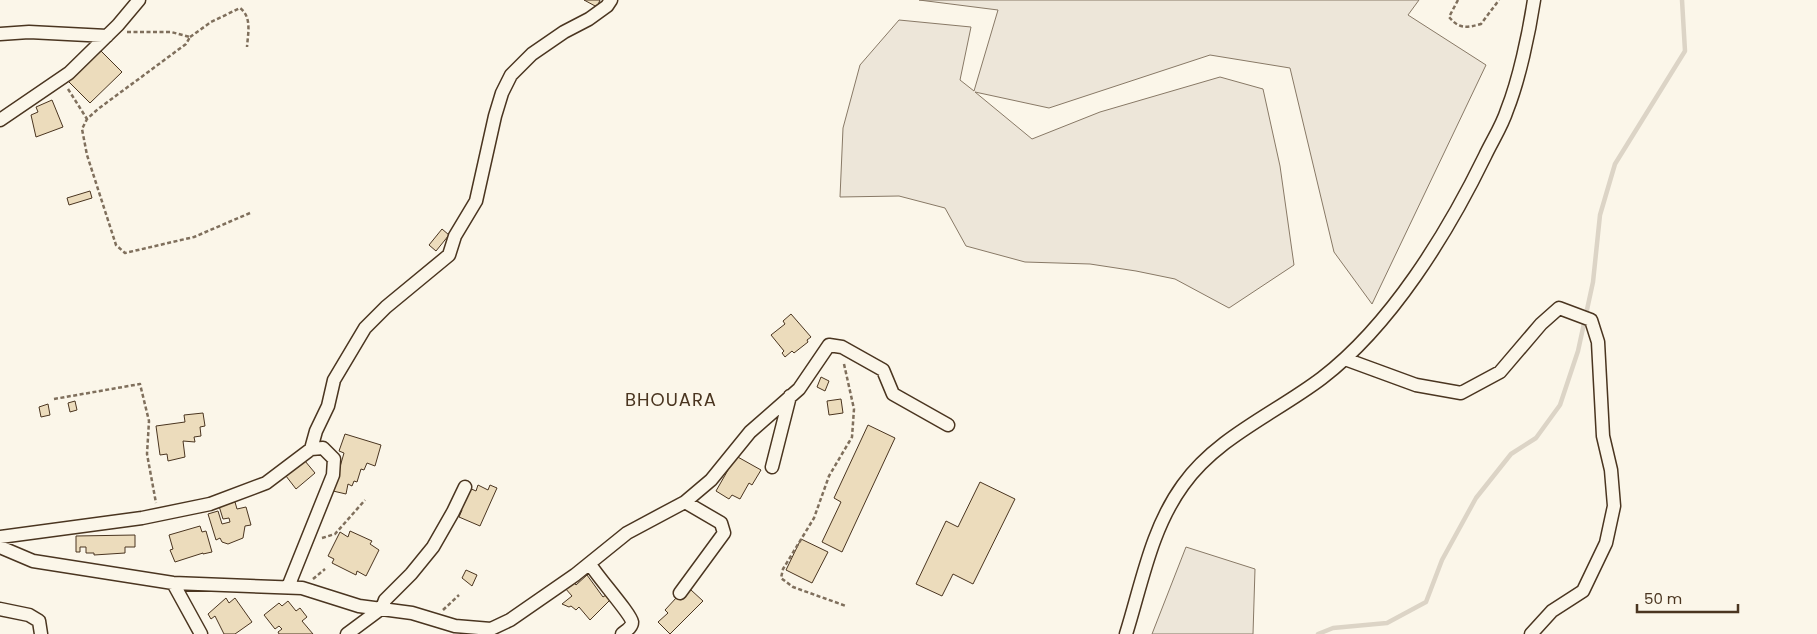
<svg xmlns="http://www.w3.org/2000/svg" width="1817" height="634" font-family="Poppins,sans-serif">
	<rect width="100%" height="100%" fill="#fbf6e9"/>
	<path fill="#ede6d9" stroke="#887966" d="M919 0H1419L1408 15 1486 65 1372 304 1334 252 1290 68 1210 55 1049 108 975 92 1032 139 1100 112 1220 77 1263 89 1280 166 1294 265 1229 308 1175 279 1136 271 1090 264 1025 262 966 246 945 208 899 196 840 197 843 128 860 65 899 20 971 27 960 80 974 91 998 10Z
		M1186 547 1255 569 1253 634H1152Z"/>
	<g fill="none" stroke-linecap="round" stroke-linejoin="round">
		<path stroke="#dcd4c6" stroke-width="4.5" d="M1318 634 1333 628 1387 623 1426 602 1442 560 1476 498 1511 454 1536 438 1560 405 1578 351 1593 282 1600 215 1615 164 1685 51 1682 0"/>
	</g>
	<path fill="#ecdcbc" stroke="#4a3520" d="M584 0H600L597 7Z
		M99 49 122 72 90 103 67 80Z
		M52 100 63 127 36 137 31 115 38 112 36 107Z
		M90 191 92 198 69 205 67 198Z
		M442 229 449 235 436 251 429 245Z
		M791 314 811 337 807 340 808 342 794 353 792 351 785 357 782 353 784 351 771 335 785 324 783 321Z
		M821 377 829 381 825 391 817 387Z
		M841 399 843 413 829 415 827 401Z
		M75 401 77 410 70 412 68 403Z
		M48 404 50 415 41 417 39 407Z
		M203 413 205 426 200 427 201 436 194 437 195 442 183 441 185 457 168 461 167 454 160 455 156 426 185 422 184 415Z
		M868 425 895 438 842 552 822 542 841 502 834 498Z
		M345 434 381 445 375 466 367 463 364 470 361 469 357 482 354 481 352 486 348 484 346 494 333 491 344 453 339 451Z
		M736 456 761 470 752 485 749 483 740 499 732 495 729 499 716 491Z
		M305 461 315 473 296 489 286 476Z
		M980 482 1015 499 973 584 953 574 942 596 916 584 946 521 958 527Z
		M478 485 488 490 490 485 497 488 480 526 459 517 462 510 458 508 467 487 476 491Z
		M235 502 237 509 246 507 251 525 245 526 243 538 228 544 222 542 220 538 216 540 208 514 218 511 222 524 230 522 229 518 223 519 219 506Z
		M200 526 202 532 206 531 212 552 203 554V553L175 562 170 550 173 549 169 535Z
		M350 531 372 541 370 544 379 550 366 576 357 571 356 575 332 563 334 559 328 556 340 532 348 537Z
		M135 535V547H125V553L94 555V553H86V547H80V552H76V536Z
		M801 539 828 552 812 583 786 570Z
		M466 570 477 575 472 586 462 578Z
		M587 575 603 597 606 595 610 600 590 620 579 607 576 610 571 606 569 607 562 604 572 596 565 588 573 581 576 585Z
		M691 590 703 601 670 634 658 622 668 613 665 610 677 597 681 600Z
		M226 598 229 603 235 598 252 622 235 634H224L215 616 211 619 208 614Z
		M288 601 296 611 300 608 307 617 302 621 313 634H279L278 632 282 629 279 626 275 629 264 615 279 603 282 606Z"/>
	<g fill="none" stroke-linecap="round" stroke-linejoin="round">
		<g stroke="#4a3520" stroke-width="15">
			<path id="minor" d="M0 34 29 32 107 36
				M0 120 69 73 118 25 139 0
				M1345 359 1416 385 1461 393 1500 372 1541 324 1559 308 1591 320 1598 342 1603 436 1611 470 1614 506 1606 543 1583 591 1552 611 1531 634
				M311 449 316 431 328 406 334 380 365 328 386 307 449 255 455 236 476 201 495 116 502 93 511 75 532 54 564 32 589 19 607 6 611 0
				M772 467 790 396
				M0 537 142 518 210 504 266 483 311 449 323 448 334 459 333 475 288 587
				M0 547 33 561 173 583 302 588 359 606 412 613 455 626 491 629 510 620 575 575 627 533 685 502 711 480 750 432 799 389 829 345 842 347 883 370 893 394 948 425
				M590 564C596 575 631 614 632 622 632 628 625 631 622 634
				M173 583 201 634
				M680 593 724 533 721 523 685 502
				M0 609 29 615 39 621 41 634
				M347 634 382 608 385 600 411 574 433 547 453 512 465 487
				M1126 634C1142 583 1151 529 1183 485 1217 437 1276 413 1322 378 1391 325 1447 234 1485 156 1492 141 1502 126 1507 110 1519 80 1529 33 1534 0"/>
		</g>
		<path stroke="#7f6f5c" stroke-width="2.5" stroke-dasharray="4 2.5" stroke-linecap="butt" d="M1458 0 1449 17C1459 29 1466 28 1481 24L1499 0
			M127 32H171L190 37 186 44 98 109 87 119 82 129 87 155 116 245 125 253 194 237 250 213
			M190 37 211 22 240 8C252 17 248 33 247 47
			M68 89 87 119
			M844 364 854 409 852 437 829 476 814 518 783 569 781 578 793 587 846 606
			M54 399 140 384 149 421 147 454 156 503
			M322 538 335 534 365 500
			M313 579 325 569
			M443 610 459 595"/>
		<use href="#minor" stroke="#fbf6e9" stroke-width="12"/>
	</g>
	<g text-anchor="middle" stroke-width="4" stroke-linejoin="round" paint-order="stroke">
		<g font-size="18" letter-spacing="1" fill="#4a3520" stroke="#fbf6e9">
			<text x="671" y="406">BHOUARA</text>
		</g>
	</g>
	<path d="M1637 604v8h101v-8" fill="none" stroke="#4a3520" stroke-width="2.5"/>
	<text x="1644" y="604" font-size="15" fill="#4a3520" stroke="#fbf6e9" stroke-width="4" paint-order="stroke">50 m</text>
</svg>
